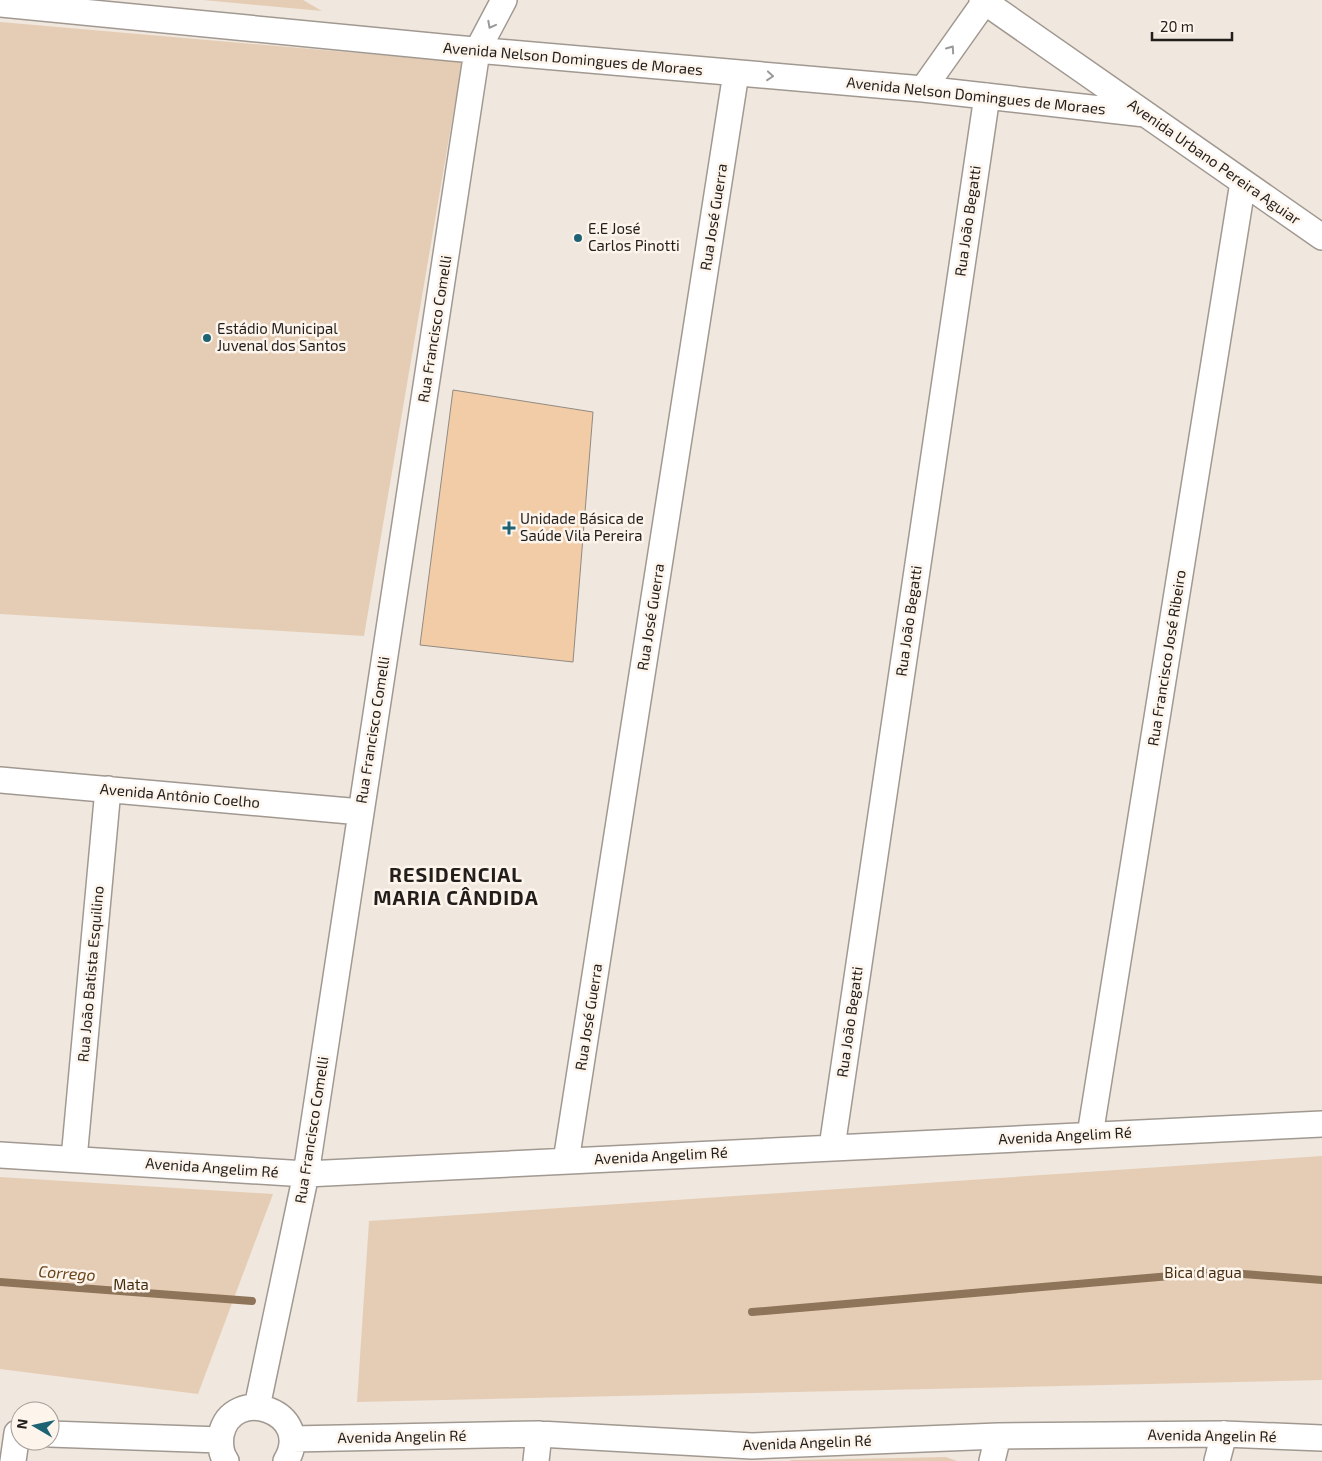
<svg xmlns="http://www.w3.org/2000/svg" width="1322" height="1461" font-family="'Exo 2',sans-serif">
	<rect width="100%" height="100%" fill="#f0e7de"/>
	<path fill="#e5cdb5" d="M203 0H303L322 11Z
		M0 22 462 62 364 636 0 614Z
		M1322 1156V1380L357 1402 369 1221Z
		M0 1177 273 1194 198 1394 0 1369Z
		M946 1457 957 1461H789L792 1460Z"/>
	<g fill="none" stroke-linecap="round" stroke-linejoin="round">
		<path stroke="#8e7459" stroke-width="8" d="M0 1282 252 1301
			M752 1312 1217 1272 1322 1280"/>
	</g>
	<path fill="#f1cca6" stroke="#928a82" d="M453 390 593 412 573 662 420 645Z"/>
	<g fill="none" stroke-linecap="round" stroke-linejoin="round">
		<g stroke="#a19991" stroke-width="28">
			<path id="minor" d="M982 0 1322 237
				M0 4 452 48 923 89 1145 114
				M923 89 986 0
				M0 780 361 812
				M1090 1135 1243 182
				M832 1147 987 96
				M0 1155 306 1174 1322 1124
				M74 1159 108 789
				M566 1161 736 73
				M257 1407 306 1174 477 51 504 0
				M50 1434 220 1440
				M292 1439 539 1434 752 1446 998 1436 1224 1434 1322 1438
				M13 1461 17 1433
				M226 1461C221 1454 220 1443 221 1435 232 1383 315 1412 286 1461
				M536 1461 539 1434
				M992 1461 998 1436
				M1217 1461 1224 1434"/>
		</g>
		<use href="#minor" stroke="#fff" stroke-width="25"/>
	</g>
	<defs><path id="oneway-chevron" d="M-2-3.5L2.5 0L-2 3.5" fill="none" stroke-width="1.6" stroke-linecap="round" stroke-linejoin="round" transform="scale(1.25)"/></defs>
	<g stroke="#9c9a98">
		<use href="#oneway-chevron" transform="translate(491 25) rotate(118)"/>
		<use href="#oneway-chevron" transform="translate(951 49) rotate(-55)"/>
		<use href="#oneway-chevron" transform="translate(770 76) rotate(5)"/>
	</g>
	<g fill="#1d6374" stroke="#fdf4ec" stroke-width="2">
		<circle cx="578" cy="238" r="5"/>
		<circle cx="207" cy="338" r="5"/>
		<path d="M506.5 520.5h5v5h5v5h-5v5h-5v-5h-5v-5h5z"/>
	</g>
	<g text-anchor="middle" stroke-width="5" stroke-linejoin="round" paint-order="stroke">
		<g font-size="15" fill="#221e1b" stroke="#fdf4ec">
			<text transform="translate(573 59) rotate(5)" y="5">Avenida Nelson Domingues de Moraes</text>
			<text transform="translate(976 96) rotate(6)" y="5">Avenida Nelson Domingues de Moraes</text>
			<text transform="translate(1214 162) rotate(35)" y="5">Avenida Urbano Pereira Aguiar</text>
			<text transform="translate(714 217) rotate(-81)" y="5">Rua José Guerra</text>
			<text transform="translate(968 221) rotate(-82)" y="5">Rua João Begatti</text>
			<text transform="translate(435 329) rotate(-81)" y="5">Rua Francisco Comelli</text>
			<text transform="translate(651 617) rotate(-81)" y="5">Rua José Guerra</text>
			<text transform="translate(909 621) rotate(-82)" y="5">Rua João Begatti</text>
			<text transform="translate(1167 658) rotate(-81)" y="5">Rua Francisco José Ribeiro</text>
			<text transform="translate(373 730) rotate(-81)" y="5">Rua Francisco Comelli</text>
			<text transform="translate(180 796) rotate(5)" y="5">Avenida Antônio Coelho</text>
			<text transform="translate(91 974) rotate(-85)" y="5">Rua João Batista Esquilino</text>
			<text transform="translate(589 1017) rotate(-81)" y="5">Rua José Guerra</text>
			<text transform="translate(850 1022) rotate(-82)" y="5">Rua João Begatti</text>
			<text transform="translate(312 1130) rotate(-81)" y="5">Rua Francisco Comelli</text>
			<text transform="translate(1065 1136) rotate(-3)" y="5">Avenida Angelim Ré</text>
			<text transform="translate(661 1156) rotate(-3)" y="5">Avenida Angelim Ré</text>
			<text transform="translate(212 1168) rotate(4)" y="5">Avenida Angelim Ré</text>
			<text transform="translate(1212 1436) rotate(1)" y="5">Avenida Angelin Ré</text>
			<text transform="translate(402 1437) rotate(-1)" y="5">Avenida Angelin Ré</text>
			<text transform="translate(807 1443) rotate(-2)" y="5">Avenida Angelin Ré</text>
		</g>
		<g font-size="15" fill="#221e1b" stroke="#fdf4ec" text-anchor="start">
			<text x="588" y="234">E.E José<tspan x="588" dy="17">Carlos Pinotti</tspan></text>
			<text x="217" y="334">Estádio Municipal<tspan x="217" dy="17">Juvenal dos Santos</tspan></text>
			<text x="520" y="524">Unidade Básica de<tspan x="520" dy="17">Saúde Vila Pereira</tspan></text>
		</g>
		<g font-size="15" fill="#472d0f" stroke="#fdf4ec">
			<text x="1203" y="1278">Bica d agua</text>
			<text x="131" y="1290">Mata</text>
		</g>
		<g font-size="16" font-style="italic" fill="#6a451a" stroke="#fdf4ec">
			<text transform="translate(67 1273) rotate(4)" y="6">Corrego</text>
		</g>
		<g font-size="20" font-weight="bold" letter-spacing="1" fill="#221e1b" stroke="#fdf4ec">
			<text x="456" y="882">RESIDENCIAL<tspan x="456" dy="23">MARIA CÂNDIDA</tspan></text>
		</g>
	</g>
	<g transform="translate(35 1426) rotate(279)"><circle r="24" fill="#fdf4ec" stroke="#a59e98"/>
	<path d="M0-4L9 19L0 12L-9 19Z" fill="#1d6374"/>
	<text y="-8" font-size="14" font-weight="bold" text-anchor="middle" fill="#221e1b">N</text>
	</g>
	<path d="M1152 32v8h80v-8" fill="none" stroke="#221e1b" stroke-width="2.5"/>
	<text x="1160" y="32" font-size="15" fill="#221e1b" stroke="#fdf4ec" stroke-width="4" paint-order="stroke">20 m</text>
</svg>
